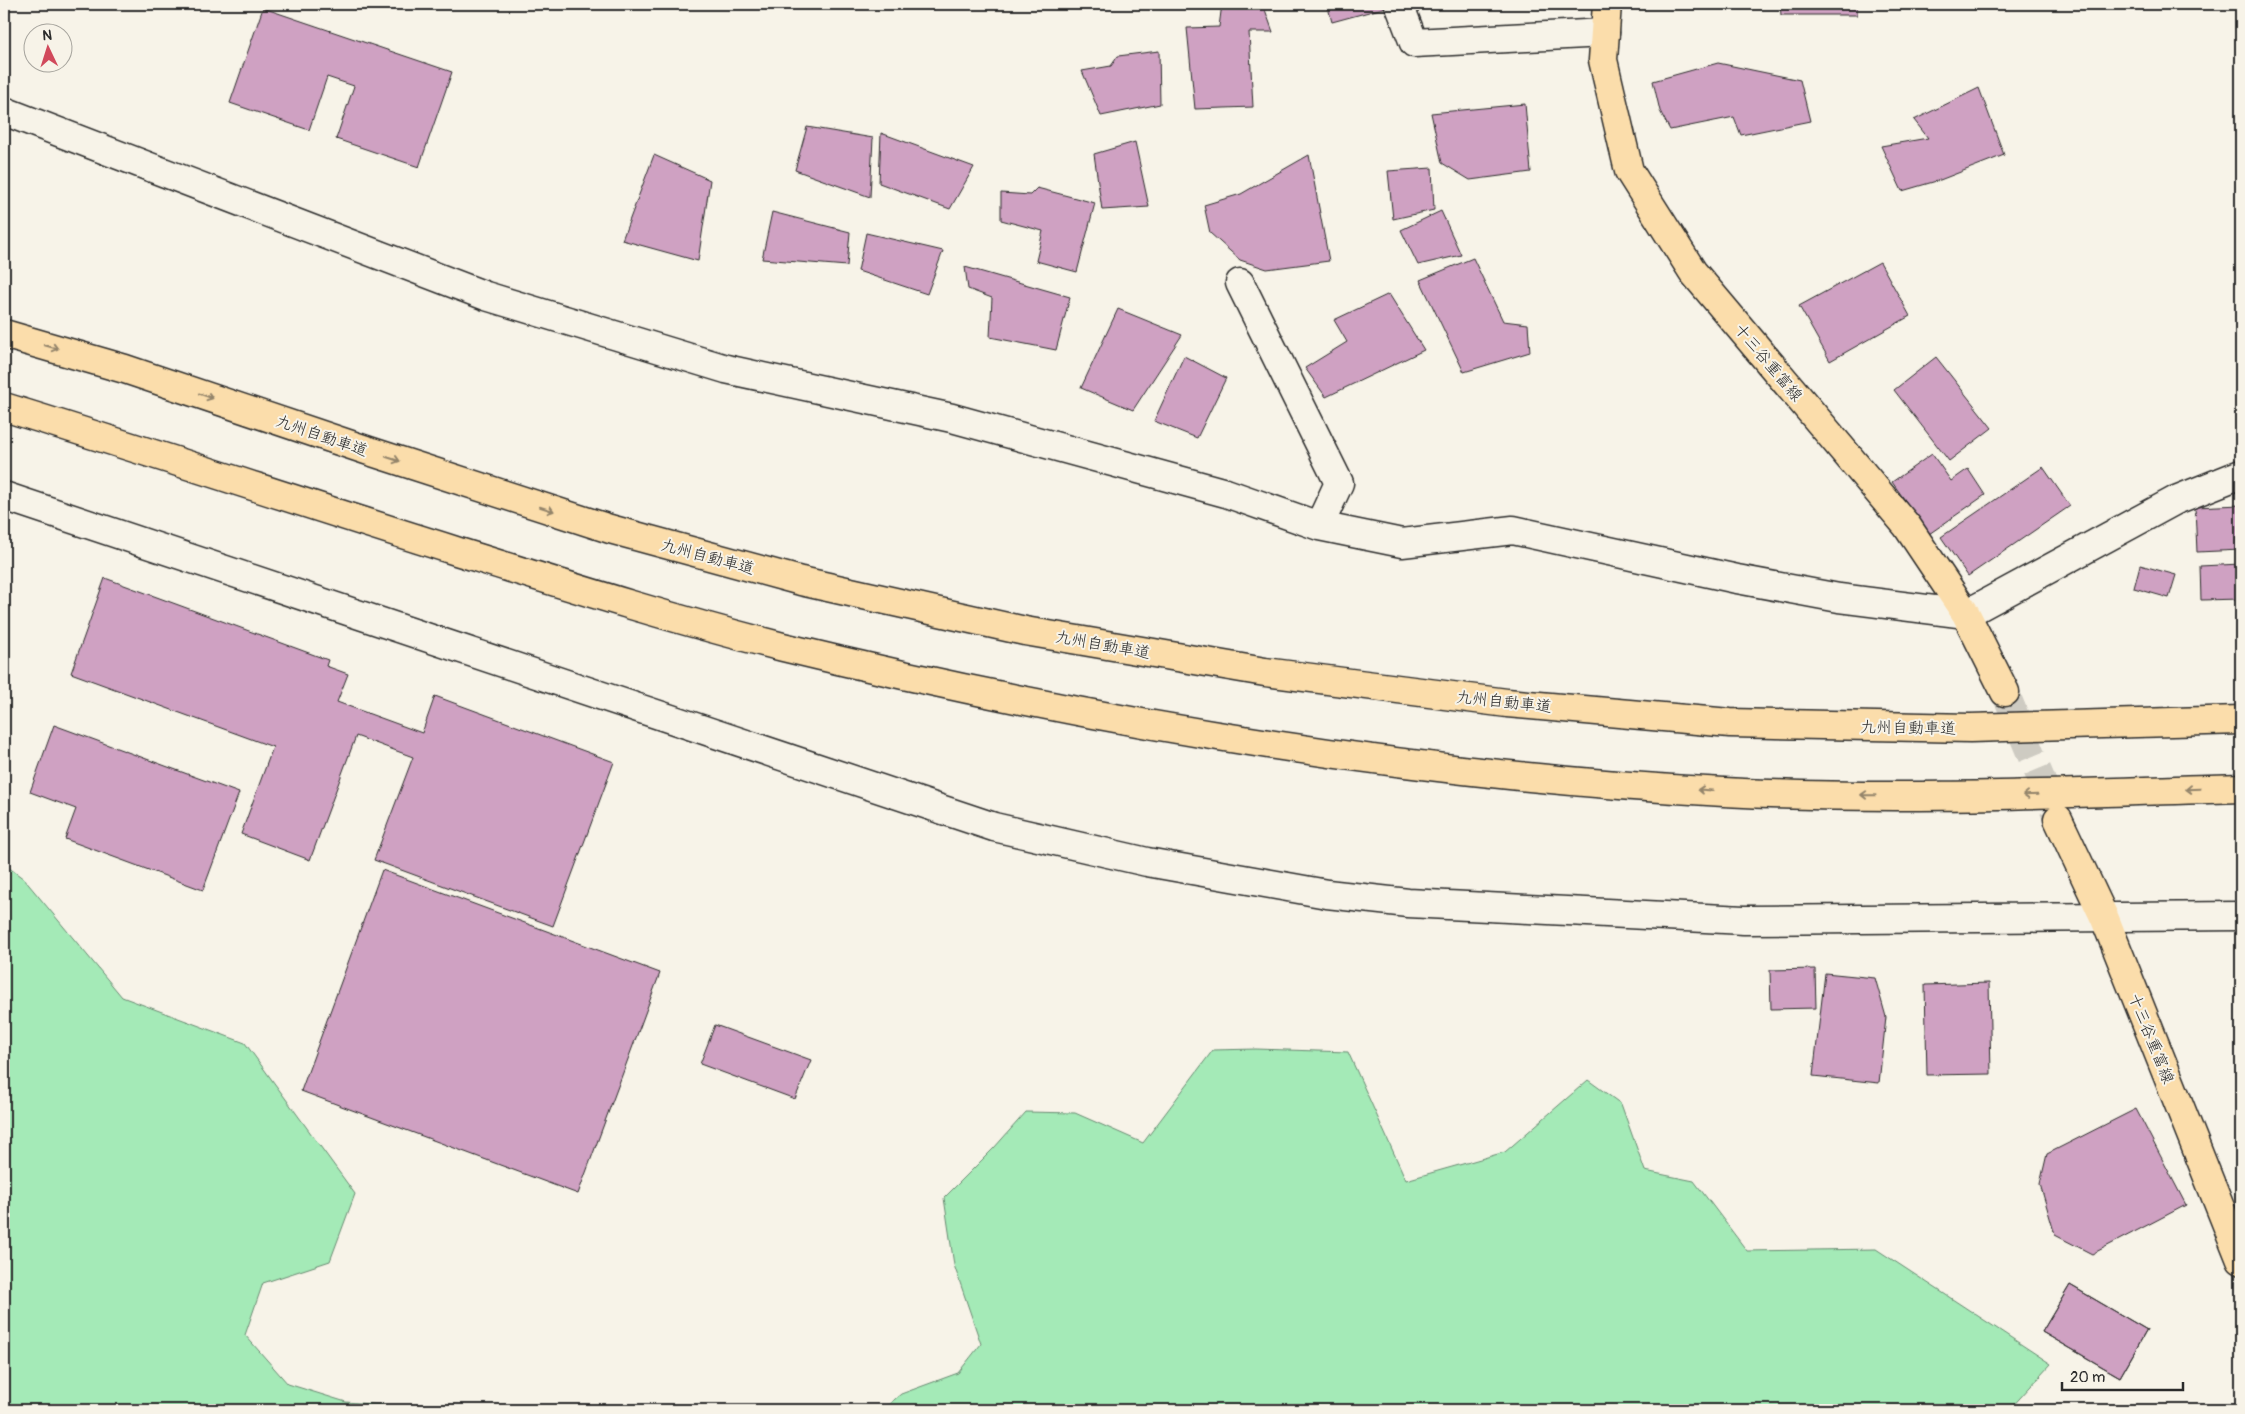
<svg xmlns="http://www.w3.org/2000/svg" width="2245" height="1414" font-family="Pangolin,'Klee One',sans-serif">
	<rect width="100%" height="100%" fill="#f7f3e8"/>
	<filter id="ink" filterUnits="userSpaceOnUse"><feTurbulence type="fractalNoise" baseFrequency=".02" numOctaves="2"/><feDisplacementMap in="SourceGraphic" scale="10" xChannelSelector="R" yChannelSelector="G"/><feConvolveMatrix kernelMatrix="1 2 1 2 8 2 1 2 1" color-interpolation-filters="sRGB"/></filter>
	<g filter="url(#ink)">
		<path fill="#a4eab7" stroke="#688a71" d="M4 864 24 879 122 997 245 1043 355 1194 330 1261 263 1283 245 1335 288 1384 346 1402 442 1410H4Z
			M1256 1049 1348 1052 1406 1180 1505 1152 1588 1080 1621 1104 1645 1171 1694 1181 1747 1251 1876 1249 2051 1364 2009 1410H882L901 1394 958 1373 981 1344 954 1265 944 1198 994 1148 1026 1112 1075 1113 1143 1143 1213 1050Z"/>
		<path fill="#cfa1c2" stroke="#2b2b2b" d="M1222 4H1263L1273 32H1249L1253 107 1195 109 1187 28 1219 27Z
			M1327 4H1390L1391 6 1332 22Z
			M1780 4H1857V15H1781Z
			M263 8 452 72 419 167 336 139 354 86 327 77 309 130 230 103Z
			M1159 51 1160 104 1101 116 1082 71 1111 66 1118 56Z
			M1718 63 1800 80 1810 121 1741 135 1734 117 1670 130 1660 111 1653 81Z
			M1979 88 2004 155 1940 180 1902 191 1881 146 1928 138 1914 120Z
			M1525 104 1531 172 1470 180 1442 163 1431 113Z
			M807 127 873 138 870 197 795 170Z
			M881 133 974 167 950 209 879 183Z
			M1135 142 1149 207 1102 210 1094 154Z
			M654 155 710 180 698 261 622 240Z
			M1309 155 1329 261 1267 269 1240 260 1210 233 1204 205 1241 194Z
			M1432 168 1434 210 1393 219 1388 171Z
			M1037 188 1095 203 1077 272 1036 261 1043 231 1001 220V193L1030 195Z
			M1441 211 1461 255 1418 265 1401 230Z
			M772 212 850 232 847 266 762 259Z
			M866 233 943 251 927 294 858 271Z
			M1473 258 1503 321 1528 324 1530 352 1464 372 1420 280Z
			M1880 262 1910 316 1830 361 1799 306Z
			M965 267 1070 297 1056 350 990 337 992 298 968 289Z
			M1389 294 1424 350 1326 397 1305 368 1347 342 1334 320Z
			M1118 309 1182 335 1133 410 1081 388Z
			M1184 356 1226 378 1197 438 1154 421Z
			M1936 357 1992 428 1949 461 1894 390Z
			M1932 454 1951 481 1968 469 1985 495 1929 534 1892 482Z
			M2043 467 2070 506 1968 576 1941 537Z
			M2241 505V550L2197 552 2195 507Z
			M2241 564V599L2201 600 2200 566Z
			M2140 565 2176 575 2169 598 2134 588Z
			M105 578 328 660 326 666 348 674 337 702 422 733 435 696 614 762 553 926 374 860 413 757 356 736 310 860 241 834 273 747 71 673Z
			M54 725 239 793 203 890 65 839 76 809 30 792Z
			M382 870 660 973 578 1194 301 1091Z
			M1815 969 1816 1008 1771 1009 1770 970Z
			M1825 973 1875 978 1886 1017 1879 1083 1813 1076Z
			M1989 983 1991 1074 1927 1075 1925 985Z
			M715 1025 811 1060 795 1099 700 1064Z
			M2136 1109 2186 1205 2092 1254 2055 1235 2040 1184 2047 1154Z
			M2070 1285 2147 1330 2120 1377 2042 1332Z
			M2070 1285 2147 1330 2120 1377 2042 1332Z"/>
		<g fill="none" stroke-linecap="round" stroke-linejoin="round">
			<path stroke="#cecbc2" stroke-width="28" stroke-dasharray="28 14" stroke-linecap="butt" d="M2005 692 2056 815"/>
			<g stroke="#2b2b2b" stroke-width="31">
				<path id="minor" d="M1399 4 1414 43 1605 33
					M4 111 486 296 726 369 952 418 1226 493 1319 526 1402 543 1513 530 1737 579 1839 598 1966 614 2176 500 2241 474
					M1240 283 1339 483 1319 526
					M4 496 994 827 1147 862 1327 894 1408 903 1744 920 2241 916"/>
			</g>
			<g stroke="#2b2b2b" stroke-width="31">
				<path id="major" d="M1607 4 1603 60 1629 171 1693 272 1907 526 1966 614 2005 692
					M2058 819 2105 919 2241 1260"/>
			</g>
			<g stroke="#2b2b2b" stroke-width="31">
				<path id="highway" d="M4 334 125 369 366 450 610 529 801 581 1025 631 1265 672 1507 703 1730 723 1970 728 2241 720
					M4 407C154 453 303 503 453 550 562 584 672 619 783 647 1091 722 1407 775 1724 792 1897 801 2069 793 2241 788"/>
			</g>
			<use href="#minor" stroke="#f7f3e8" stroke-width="28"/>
			<use href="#major" stroke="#fbddab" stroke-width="28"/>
			<use href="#highway" stroke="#fbddab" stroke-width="28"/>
		</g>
		<defs><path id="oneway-shaft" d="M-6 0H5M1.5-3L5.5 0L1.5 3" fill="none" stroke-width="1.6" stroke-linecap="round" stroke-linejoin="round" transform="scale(1.25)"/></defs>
		<g stroke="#93846b">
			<use href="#oneway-shaft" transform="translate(51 347) rotate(16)"/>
			<use href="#oneway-shaft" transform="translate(206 396) rotate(19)"/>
			<use href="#oneway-shaft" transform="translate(393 459) rotate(18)"/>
			<use href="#oneway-shaft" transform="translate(547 509) rotate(18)"/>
			<use href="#oneway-shaft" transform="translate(2193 789) rotate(178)"/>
			<use href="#oneway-shaft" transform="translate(1705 790) rotate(-176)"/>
			<use href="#oneway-shaft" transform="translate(1868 795) rotate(-179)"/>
			<use href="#oneway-shaft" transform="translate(2030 795) rotate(178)"/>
		</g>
	</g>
	<g text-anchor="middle" stroke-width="4" stroke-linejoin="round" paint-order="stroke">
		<g font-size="16" fill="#2b2b2b" stroke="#f7f3e8">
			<text transform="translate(1769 362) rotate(50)" y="6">十三谷重富線</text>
			<text transform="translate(322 435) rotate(19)" y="6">九州自動車道</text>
			<text transform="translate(708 556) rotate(15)" y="6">九州自動車道</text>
			<text transform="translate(1103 644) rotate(10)" y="6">九州自動車道</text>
			<text transform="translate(1504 701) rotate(6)" y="6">九州自動車道</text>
			<text transform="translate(1908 727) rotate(1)" y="6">九州自動車道</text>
			<text transform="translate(2152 1038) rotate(68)" y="6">十三谷重富線</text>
		</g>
	</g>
	<rect width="2245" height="1414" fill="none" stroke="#f7f3e8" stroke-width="20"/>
	<rect x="10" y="10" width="2225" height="1394" fill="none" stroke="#2b2b2b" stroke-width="2" filter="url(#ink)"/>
	<g transform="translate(48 48) rotate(356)"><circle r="24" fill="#f7f3e8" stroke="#a5a39c"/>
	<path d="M0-4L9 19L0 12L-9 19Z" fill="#d1495b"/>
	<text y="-8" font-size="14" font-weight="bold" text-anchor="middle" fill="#2b2b2b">N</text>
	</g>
	<path d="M2062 1382v8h121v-8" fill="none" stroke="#2b2b2b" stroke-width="2.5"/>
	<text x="2070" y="1382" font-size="15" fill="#2b2b2b" stroke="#f7f3e8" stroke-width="4" paint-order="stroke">20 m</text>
</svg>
